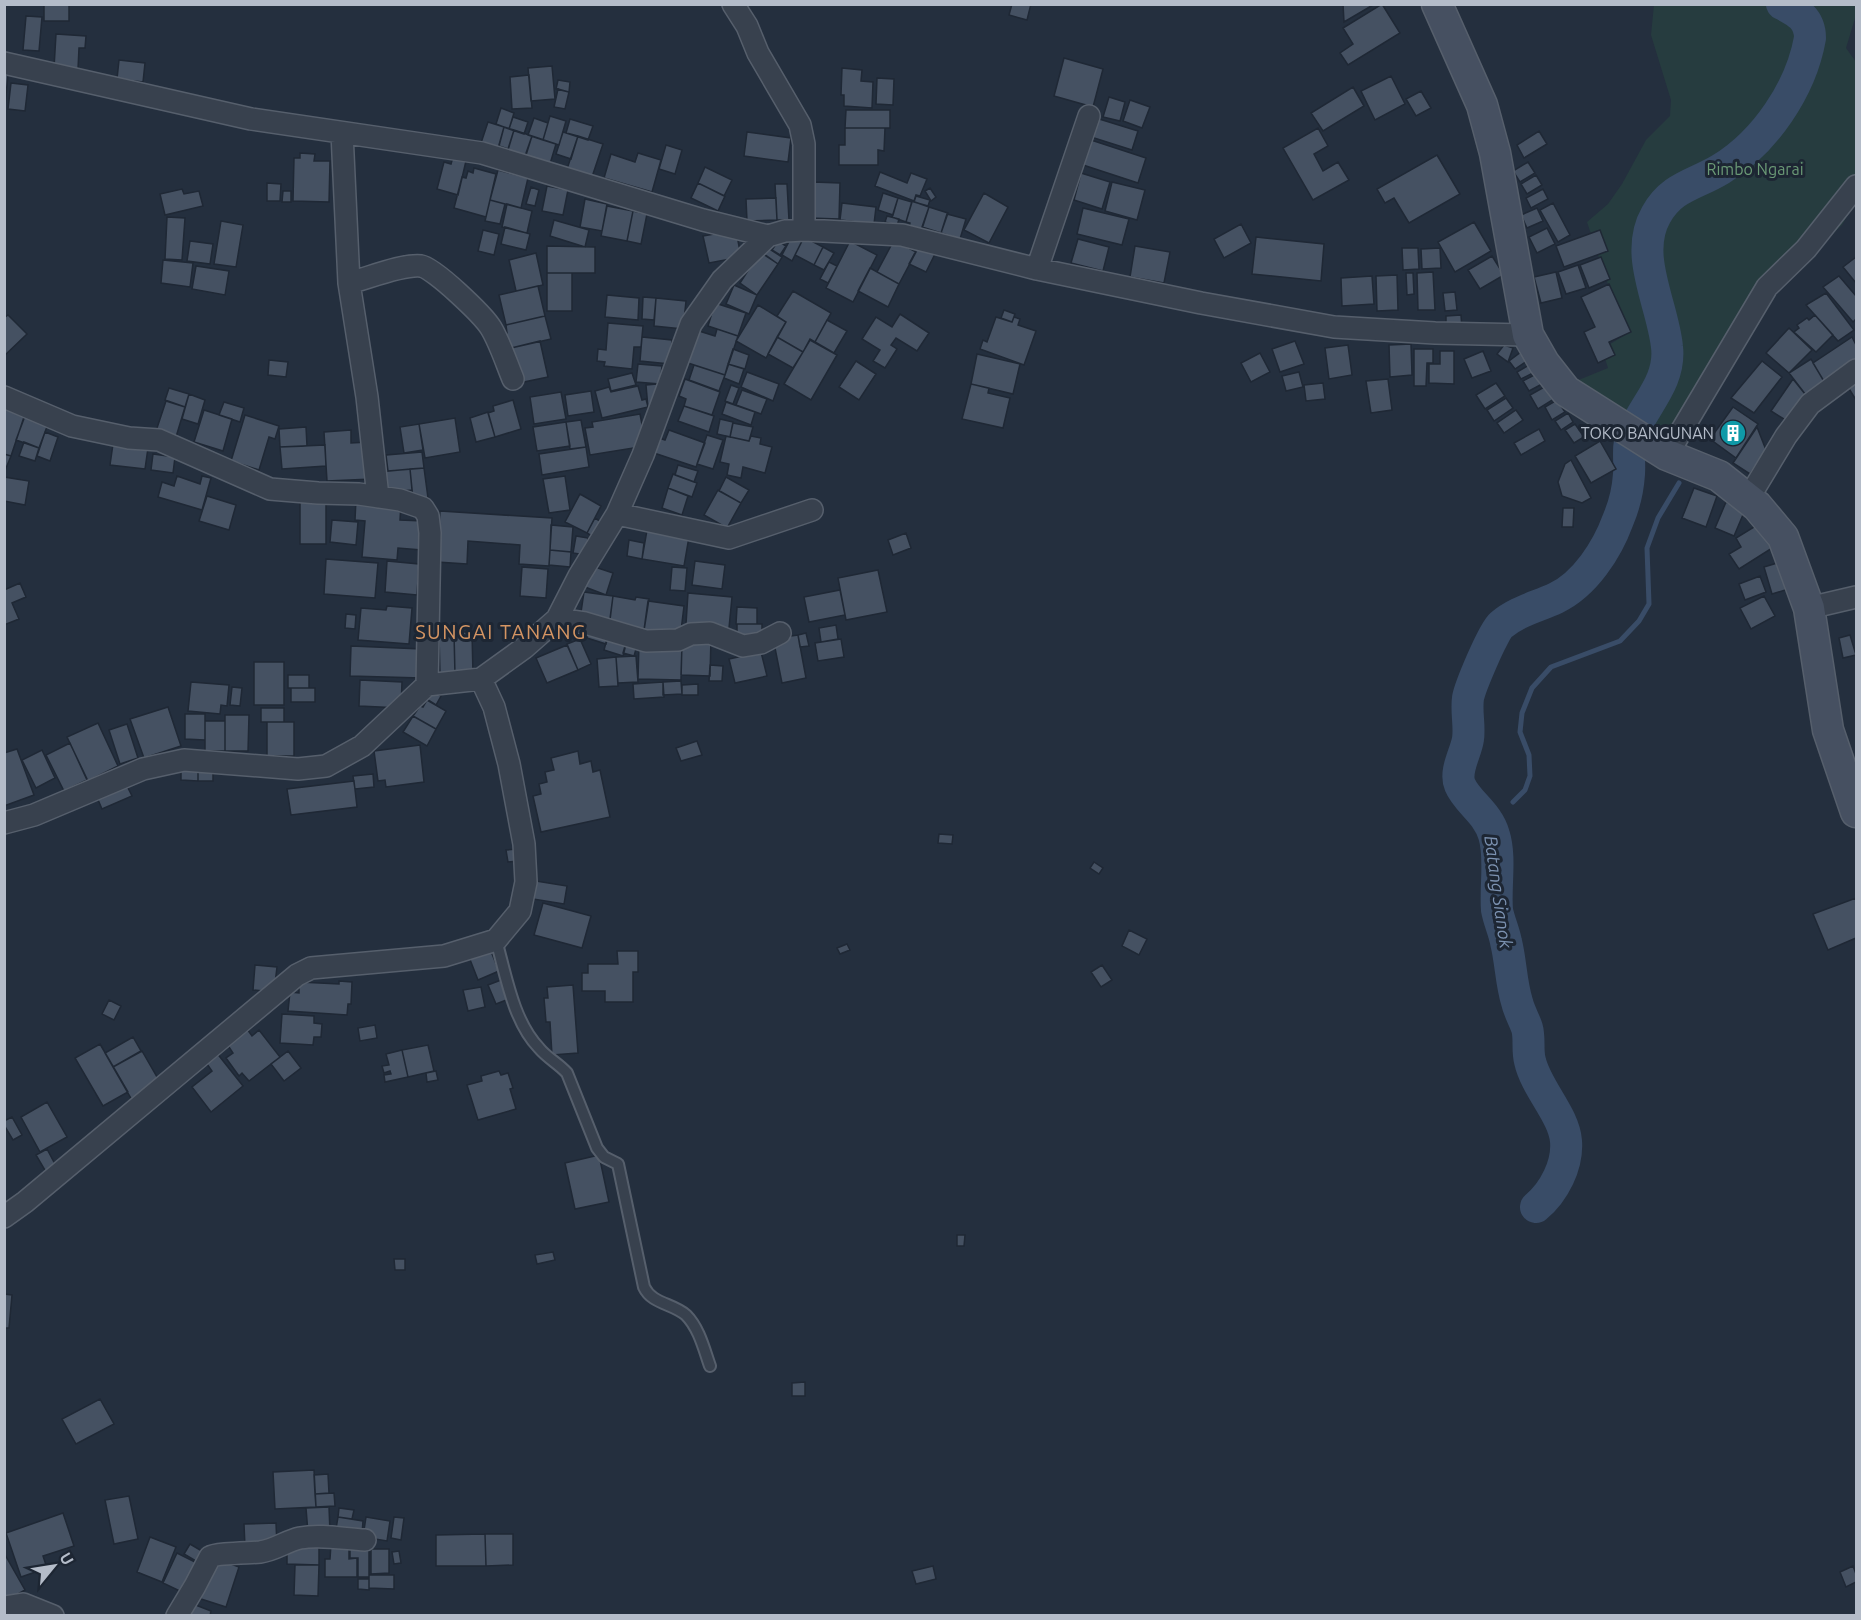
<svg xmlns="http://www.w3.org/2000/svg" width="1861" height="1620" font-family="Ubuntu,sans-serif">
	<rect width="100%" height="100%" fill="#242f3e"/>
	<path fill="#263c3f" d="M1654 5H1856V15L1846 48 1856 62V201L1842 225 1801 264 1773 295 1684 445 1554 390 1608 368 1602 349 1625 335 1587 222 1608 204 1622 184 1646 140 1670 116 1671 100 1651 35Z"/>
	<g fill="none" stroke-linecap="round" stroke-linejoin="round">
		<path stroke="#394c67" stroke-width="5" d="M1513 802 1525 790 1530 776 1529 755 1520 732 1522 713 1532 688 1551 667 1620 641 1639 621 1649 604 1647 548 1658 518 1679 483"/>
		<path stroke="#394c67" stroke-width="32" d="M1536 1207C1554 1192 1568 1165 1566 1141 1564 1115 1536 1088 1530 1061 1527 1050 1530 1038 1527 1028 1524 1019 1519 1011 1517 1002 1511 983 1511 962 1506 942 1504 931 1499 921 1497 910 1495 887 1501 857 1494 835 1488 813 1467 802 1460 785 1454 771 1466 753 1468 739 1470 726 1466 712 1468 698 1470 687 1493 632 1501 625 1517 611 1537 607 1556 598 1585 584 1607 550 1618 520 1624 506 1628 489 1629 474 1630 461 1627 446 1632 434 1645 404 1671 381 1667 347 1663 305 1633 255 1656 215 1672 186 1695 185 1721 169 1765 142 1801 89 1810 38 1810 19 1798 12 1782 4"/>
	</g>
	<path fill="#455162" stroke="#1f2835" stroke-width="1.5" d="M44 4H69V21H44Z
		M1012 4H1031L1027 20 1009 15Z
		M1343 4H1373V5L1344 22Z
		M1382 4 1400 33 1348 65 1340 53 1353 44 1343 28Z
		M26 16 42 17 39 51 23 50Z
		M56 34 86 36 85 48H79L78 69 54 68Z
		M1064 58 1103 69 1093 107 1054 96Z
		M119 60 145 63 143 82 117 79Z
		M552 66 555 99 531 101 528 68Z
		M842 68 862 70 861 81 873 82 872 108 844 106V95H841Z
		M4 75H8L5 105H4Z
		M529 75 532 108 512 109 510 77Z
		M1391 76 1405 104 1375 120 1361 91Z
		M877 78 894 79 893 105 876 104Z
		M558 80 570 82 569 92 556 89Z
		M11 83 28 85 25 111 8 109Z
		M1353 87 1364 106 1323 131 1311 113Z
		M558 89 569 92 565 109 554 107Z
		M1421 91 1431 108 1416 116 1406 99Z
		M1109 97 1125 102 1120 121 1103 117Z
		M1130 100 1150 107 1142 128 1123 121Z
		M501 108 514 113 509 129 496 124Z
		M846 110H890V128H845Z
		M550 116 566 121 559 145 543 140Z
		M513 117 528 122 524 134 509 129Z
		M534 118 548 123 543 140 528 135Z
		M1096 118 1138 131 1132 150 1091 137Z
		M570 119 593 126 588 140 566 133Z
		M488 122 504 127 497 152 480 146Z
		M504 127 514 130 508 149 499 146Z
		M845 128H885L884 151 878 150V165H839V145H845Z
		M1318 128 1328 146 1314 154 1323 171 1338 162 1349 180 1313 200 1283 148Z
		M514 130 532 136 526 155 508 150Z
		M1539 131 1547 144 1524 158 1517 145Z
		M563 132 578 136 571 159 556 154Z
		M747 132 791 138 788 162 744 156Z
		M532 136 556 144 550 164 525 156Z
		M578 136 603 144 592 177 567 169Z
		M1088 139 1146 158 1138 183 1080 164Z
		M666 145 682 150 675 174 659 169Z
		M300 153 315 154 314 161H330L329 202 293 201 294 158H300Z
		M638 153 661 160 652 192 604 178 611 154 635 162Z
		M1437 155 1460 194 1409 223 1394 198 1385 203 1377 189Z
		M453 157 466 161 458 195 437 189 444 162 451 164Z
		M1528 162 1535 173 1520 182 1513 171Z
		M705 167 732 180 724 196 698 183Z
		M474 168 496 174 486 217 454 208 462 177 466 178 468 171 473 173Z
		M498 170 528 178 521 208 490 200Z
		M880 172 907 183 911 173 927 179 920 196 916 195 914 201 875 186Z
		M1081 173 1110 182 1102 209 1074 200Z
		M1536 175 1542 185 1527 194 1521 184Z
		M813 182 840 183 839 219 809 218Z
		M1112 182 1145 190 1137 220 1105 211Z
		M267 183 281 184 280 201H267Z
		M698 183 725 196 718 211 691 198Z
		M775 184H787L789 220H777Z
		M547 186 568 190 563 215 542 211Z
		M531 187 539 190 535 206 526 204Z
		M930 188 936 197 931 201 925 191Z
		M182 189 184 194 199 191 203 206 165 215 160 194Z
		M1543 189 1548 199 1531 208 1526 198Z
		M283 191H291V202H282Z
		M883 193 898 198 893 215 878 210Z
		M984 193 1008 207 989 243 964 230Z
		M916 196 930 200 928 206 914 202Z
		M776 198 777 220 747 221 746 199Z
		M898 198 912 202 906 222 892 217Z
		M585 199 607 204 602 231 580 227Z
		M490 200 505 204 500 224 485 221Z
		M912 201 929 207 921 232 909 228 910 223 906 222Z
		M842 203 876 207 874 224 840 220Z
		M1553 203 1570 235 1558 242 1540 210Z
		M507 204 532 211 527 233 502 227Z
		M607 206 633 211 627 241 601 236Z
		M929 207 948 213 941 233 922 227Z
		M1083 208 1129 219 1122 245 1077 234Z
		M1537 208 1543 221 1527 228 1521 215Z
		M633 211 647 214 641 244 627 241Z
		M947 214 966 219 960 239 941 233Z
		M887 216 899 219 897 226 885 222Z
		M167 217 185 218 182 260 165 259Z
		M554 220 589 230 585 247 550 236Z
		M221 221 243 225 236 267 214 264Z
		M1474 222 1491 251 1455 272 1438 242Z
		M1241 224 1251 243 1224 258 1214 239Z
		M505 227 530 234 526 250 501 244Z
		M1547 228 1555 244 1537 253 1529 237Z
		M483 230 499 234 494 255 478 251Z
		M736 230 741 257 709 263 703 236Z
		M1600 230 1608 251 1564 267 1556 246Z
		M792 236 802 241 792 261 782 255Z
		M804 237 823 247 814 265 795 255Z
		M1256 237 1324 244 1321 281 1252 274Z
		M1078 239 1109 247 1103 271 1071 263Z
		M894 240 916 252 899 284 877 272Z
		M190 241 213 244 210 264 187 261Z
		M778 241 786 246 780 255 772 250Z
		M850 241 877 255 853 302 826 288Z
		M919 245 935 254 926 272 909 264Z
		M547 246 595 247V273H547Z
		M1135 246 1170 252 1164 283 1130 277Z
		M823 247 834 253 824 270 814 265Z
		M768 248 782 257 778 264 764 254Z
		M1402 248H1418L1419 269 1403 270Z
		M1440 248 1441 268 1422 269 1421 249Z
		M760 252 778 264 757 295 740 283Z
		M536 253 543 285 516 291 509 260Z
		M1492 256 1504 275 1480 289 1468 270Z
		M1601 257 1610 279 1589 288 1580 265Z
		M1856 257V283L1843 267Z
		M163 260 193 263 190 287 161 283Z
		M829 262 837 266 828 283 820 279Z
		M1578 265 1586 288 1566 294 1558 272Z
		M196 266 229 271 225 295 192 289Z
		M870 268 899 284 888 307 858 291Z
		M1433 272 1435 310H1418L1417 273Z
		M1556 272 1562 298 1541 303 1534 277Z
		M547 273H572V311H547Z
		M1406 273H1413L1414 294 1407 295Z
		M1397 275 1398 310 1377 311 1376 276Z
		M1372 276 1374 304 1342 306 1341 278Z
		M1839 276 1856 296V319L1853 322 1823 287Z
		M1609 284 1631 332 1609 342 1615 355 1598 363 1584 332 1595 327 1581 297Z
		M734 285 757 295 749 314 726 304Z
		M538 286 545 316 506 325 499 295Z
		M793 291 831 313 815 342 810 339 803 352 777 337 786 322 777 316Z
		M1455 292 1457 310 1445 311 1443 293Z
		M1826 293 1854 330 1838 341 1806 305Z
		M607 295 639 298 638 320 605 317Z
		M643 297 656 298 654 320 642 319Z
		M656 298 686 301 683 329 654 326Z
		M715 303 746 313 738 336 708 326Z
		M758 305 786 322 766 358 736 341Z
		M1004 310 1015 314 1012 322 1001 318Z
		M900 314 929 333 917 351 896 338 891 345 897 349 885 368 873 361 880 350 862 339 876 317 892 327Z
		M8 315 27 334 4 356V318Z
		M1461 315 1462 329H1446V316Z
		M1815 315 1833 335 1816 352 1794 332 1799 328 1797 325 1807 318 1809 320Z
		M545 316 551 339 503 350 500 335 507 333 506 325Z
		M996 317 1012 322 1014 317 1020 319 1018 325 1036 331 1024 365 980 349 983 340 987 342Z
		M827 320 847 331 834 353 815 342Z
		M608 323 643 326 641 347H634L632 369 604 366 605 362 597 361 598 349 606 350Z
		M1789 328 1812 350 1789 373 1766 353Z
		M717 329 738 336 725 375 688 363 699 331 715 336Z
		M642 337 672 340 670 364 640 361Z
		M777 337 803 352 793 368 768 354Z
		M1852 337 1856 345V361L1825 383 1813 363Z
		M810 340 837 355 811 400 784 384Z
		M540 341 548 377 519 383 511 348Z
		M1295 341 1304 364 1280 372 1272 349Z
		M1411 344 1412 375 1390 377 1389 345Z
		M1348 345 1352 375 1329 379 1325 348Z
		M1504 345 1513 348 1508 362 1497 354Z
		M733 349 749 355 745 369 728 364Z
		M1414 349H1433V363H1427L1426 386H1414Z
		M1440 351H1454V384L1429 383V364H1440Z
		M1483 351 1491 371 1472 378 1464 359Z
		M1521 352 1527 361 1515 369 1509 361Z
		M1260 353 1270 372 1251 382 1241 363Z
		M977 354 1020 364 1013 394 971 384Z
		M1811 359 1827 387 1809 399 1789 373Z
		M269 360 288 362 286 377 268 375Z
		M856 361 876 374 859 400 839 387Z
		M1762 361 1782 377 1754 413 1731 398Z
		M638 364 662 366 660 384 636 382Z
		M728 364 744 369 739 384 724 378Z
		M1531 364 1535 372 1521 379 1517 372Z
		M694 365 725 375 719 391 689 380Z
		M747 372 779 384 773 401 741 387Z
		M1299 372 1303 387 1286 391 1282 376Z
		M632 373 636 385 611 391 608 379Z
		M1538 373 1544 383 1529 391 1523 381Z
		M685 379 720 392 712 415 684 406 686 399 679 396Z
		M1388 379 1392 410 1371 413 1366 381Z
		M1793 379 1809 399 1792 424 1771 411Z
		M1856 381V400L1848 387Z
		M1323 383 1325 399 1306 401 1304 385Z
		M1496 383 1505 396 1485 409 1476 395Z
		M657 384 659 407 648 408 646 385Z
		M971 384 989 388 988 393 1010 398 1003 428 962 419Z
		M731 385 739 388 733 404 725 401Z
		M638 386 642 400 646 399 648 407 602 418 595 391 609 387 611 392Z
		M1546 386 1554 399 1538 409 1530 395Z
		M169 388 189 394 185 407 165 400Z
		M742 390 767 399 761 414 736 405Z
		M591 391 594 412 568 416 565 395Z
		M561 392 566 419 534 424 530 397Z
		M189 394 205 400 198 424 182 419Z
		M1506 398 1513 408 1494 421 1487 410Z
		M513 400 521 429 495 437 488 413 494 411 493 406Z
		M1557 400 1565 412 1552 420 1545 407Z
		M166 401 185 407 176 437 156 431Z
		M224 402 244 408 240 422 219 415Z
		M726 402 755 412 751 425 722 414Z
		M4 406 25 414 11 456 4 454Z
		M684 406 714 416 709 432 678 421Z
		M1733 407 1758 424 1736 458 1710 439Z
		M204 410 232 419 223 451 194 442Z
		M1516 410 1523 420 1504 433 1497 423Z
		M488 412 495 437 476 442 470 418Z
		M1568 413 1573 422 1561 430 1555 421Z
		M640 414 646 446 590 455 585 428 593 427 592 422Z
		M245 415 279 426 275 439 269 437 259 470 231 461Z
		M25 416 48 424 39 448 16 440Z
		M455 418 460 452 425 458 419 424Z
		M720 419 733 422 730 437 717 434Z
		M581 420 586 447 570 449 566 422Z
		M566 422 570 446 537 451 533 427Z
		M733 423 753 427 749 441 730 437Z
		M419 424 423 450 404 453 400 427Z
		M1575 424 1584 437 1574 443 1565 430Z
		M306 427 307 446 280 447 279 429Z
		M1757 427 1766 450 1750 474 1733 463Z
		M1539 429 1545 441 1521 455 1514 443Z
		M351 430V443L369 442 372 479 327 481 324 432Z
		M669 430 705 443 696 467 651 452 656 437 665 440Z
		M45 432 58 437 50 461 37 456Z
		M707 435 723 440 713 469 697 464Z
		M726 436 749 441 751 436 761 438 760 444 772 447 765 473 743 467 741 478 727 475 729 464 720 462Z
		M1600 441 1616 469 1591 483 1575 456Z
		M24 442 39 448 35 461 19 456Z
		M113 444 148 448 145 469 110 465Z
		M325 445 326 466 282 469 280 447Z
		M586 447 589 467 542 475 539 454Z
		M422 452 424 468 388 471 386 455Z
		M4 454 11 456 4 473Z
		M153 454 175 457 173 473 151 470Z
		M1571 460 1591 498 1582 503 1562 496 1558 482 1565 464Z
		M678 465 698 471 694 482 675 475Z
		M424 468 428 498 413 499 410 469Z
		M410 469 412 490 381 493 379 472Z
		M673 474 697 483 692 497 668 488Z
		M177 476 200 484 202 476 211 478 202 510 158 497 162 482 174 486Z
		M565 476 570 510 549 513 543 479Z
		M4 477 29 481 25 505 4 501Z
		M726 477 749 490 741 503 719 491Z
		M668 488 688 496 682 515 662 508Z
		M1694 488 1717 496 1706 527 1682 518Z
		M718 490 741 503 727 528 704 515Z
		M580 494 601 506 587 533 565 522Z
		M207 496 236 505 229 530 199 521Z
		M356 499 401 503 400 520 424 521 422 550 398 548 397 560 362 557 365 521 355 520Z
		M300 500H326V544H300Z
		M1726 502 1745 510 1734 536 1715 528Z
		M1563 508H1574L1573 527H1562Z
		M440 511 552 518 549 566 519 564 520 545 468 541 467 564 437 562Z
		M595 518 606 525 598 540 587 533Z
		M332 520 358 522 356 545 330 542Z
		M1762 522 1777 545 1739 569 1729 554 1741 547 1736 538Z
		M551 525 573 527 571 552 550 550Z
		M647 530 689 537 684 566 642 559Z
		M906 533 911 548 893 555 888 540Z
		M576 536 588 538 586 555 573 553Z
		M629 540 644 543 642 559 627 556Z
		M550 550 571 552 570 567 549 565Z
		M326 559 378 563 375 598 324 594Z
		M1787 560 1795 587 1772 594 1764 567Z
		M387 561 419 564 417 595 385 592Z
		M695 561 725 565 722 589 692 585Z
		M592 566 613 573 606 595 585 587Z
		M522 567 548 569 546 598 520 596Z
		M672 567 687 568 685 591 670 590Z
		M878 570 887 612 846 620 838 578Z
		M1760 576 1766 592 1745 600 1739 584Z
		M20 583 26 597 12 603 19 619 4 625V590Z
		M840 590 845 615 809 622 804 597Z
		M584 592 613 596 609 626 580 619Z
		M688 593 732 597 729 628 686 624Z
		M613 596 635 600 636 597 649 599 643 637 609 628Z
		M1764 596 1775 616 1751 629 1740 608Z
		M648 601 684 606 680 639 643 637Z
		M387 606 412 608 409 644 358 640 361 608 386 610Z
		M737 607 757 608V624H736Z
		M346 614 356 615 355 629 345 628Z
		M737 624H762V638H737Z
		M836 625 838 639 821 642 819 628Z
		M590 626 609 631 606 644 587 638Z
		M609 631 628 636 623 656 604 650Z
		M454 632H472L473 675H455Z
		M806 633 809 646 800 647 798 635Z
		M454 634 455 675H440L439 635Z
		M798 635 806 678 782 683 774 643 784 637Z
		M1850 635 1856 655 1843 658 1839 638Z
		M628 636 639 639 634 656 623 653Z
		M711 638 710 676 681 675 682 645Z
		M580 639 591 664 578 670 567 644Z
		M841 639 844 657 818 661 815 643Z
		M639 642H682L681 680 638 679Z
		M567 645 578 670 547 683 536 658Z
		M351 646 422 649V678L350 676Z
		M761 652 767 676 735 683 729 659Z
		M636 656 638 682 618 683 616 657Z
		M616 657 618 686 599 687 597 659Z
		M254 662H284V705H254Z
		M710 665 723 666 722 681H709Z
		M288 675H309V688H288Z
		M360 680 402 682 401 708 359 706Z
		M681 681 682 694 663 695V682Z
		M191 682 229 685 227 706 221 705 220 714 188 711Z
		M663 682 664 697 634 699 633 684Z
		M698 684V695H682V685Z
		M232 687 242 688 240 706 230 705Z
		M291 688H315V702H291Z
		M430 689 441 696 436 705 425 698Z
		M427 700 446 711 436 729 413 716 420 706 423 707Z
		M168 707 181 746 144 758 130 719Z
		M261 708H284V722H261Z
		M185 714H205V740L185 739Z
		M225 715H249L248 751H225Z
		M413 716 436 729 427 746 403 732Z
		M205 721H225V751H205Z
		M267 722H294V756H267Z
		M98 723 118 766 88 781 67 737Z
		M127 724 138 758 120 764 109 730Z
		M697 741 702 755 681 761 676 748Z
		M70 743 87 780 64 791 46 755Z
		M420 745 424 782 386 787 385 780 378 781 374 751Z
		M17 749 34 795 4 806V753Z
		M42 750 55 778 36 788 22 760Z
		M578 751 580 764 591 761 593 772 600 770 610 817 541 832 533 796 541 794 539 784 547 782 545 772 554 770 551 758Z
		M181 767H198V781L181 780Z
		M198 767 213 768V781H198Z
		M373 774 374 787 355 789 353 776Z
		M354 781 357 807 291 815 287 789Z
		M125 782 132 796 102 809 96 795Z
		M939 834 953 835 952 844 938 843Z
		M518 849 519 861 508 862 506 850Z
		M1094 862 1103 868 1099 874 1090 868Z
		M536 881 567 886 564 904 533 899Z
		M1856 898V938L1828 950 1813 914Z
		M543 903 591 916 582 948 534 935Z
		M1129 930 1147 939 1139 955 1122 946Z
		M847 944 850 950 840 954 837 948Z
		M490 949 499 971 478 980 469 957Z
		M617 951H638V972H633V1002H605V991H582V973H588V964H618Z
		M255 965 277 967 274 992 253 990Z
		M1102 965 1112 980 1101 987 1091 972Z
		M501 980 509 999 496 1004 488 985Z
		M339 981 352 982 351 1004H348L347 1015 288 1011 290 992 299 993V982L339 984Z
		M573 985 578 1053 552 1055 550 1022H546L544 998H548L547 987Z
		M481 987 485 1007 468 1011 463 990Z
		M109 1000 121 1006 114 1020 102 1014Z
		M282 1014 314 1016V1023L322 1024 321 1037H314L313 1045 280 1043Z
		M375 1025 377 1038 360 1041 358 1028Z
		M247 1029 252 1036 259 1030 280 1057 249 1081 242 1073 239 1076 226 1058 233 1053 227 1044Z
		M133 1037 141 1051 113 1067 105 1053Z
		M100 1044 128 1092 103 1106 75 1058Z
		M428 1045 434 1071 408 1077 402 1050Z
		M402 1050 408 1077 385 1082 384 1075 391 1074 390 1071 384 1073 382 1066 389 1065 386 1054Z
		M142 1051 161 1084 132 1100 113 1067Z
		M288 1051 301 1068 284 1081 271 1064Z
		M216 1052 243 1086 211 1112 192 1087 212 1071 205 1061Z
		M436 1071 438 1080 427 1082 426 1073Z
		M499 1071 501 1075 508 1073 513 1088 510 1089 516 1109 478 1120 467 1085 482 1081 481 1076Z
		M47 1102 67 1137 40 1152 21 1117Z
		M12 1117 22 1135 13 1140 4 1125V1121Z
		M47 1149 56 1166 46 1172 36 1155Z
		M599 1155 609 1202 575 1209 565 1163Z
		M957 1235H965L964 1246H957Z
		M553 1252 555 1260 537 1264 535 1255Z
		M394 1259H405V1270H395Z
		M4 1294 12 1295 9 1328H4Z
		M805 1382V1396H792V1383Z
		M100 1399 114 1424 76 1444 62 1419Z
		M314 1470 316 1507 275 1509 273 1472Z
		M328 1474 329 1493 315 1494 314 1475Z
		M334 1493 335 1506 316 1507 315 1494Z
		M129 1496 138 1539 114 1544 105 1500Z
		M329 1507 330 1532 308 1533 306 1508Z
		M339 1508 354 1510 352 1519 338 1517Z
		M63 1513 74 1546 43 1556 47 1568 21 1577 6 1533Z
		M338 1517 363 1521 362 1534 336 1529Z
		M366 1517 390 1521 387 1541 363 1537Z
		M394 1517 404 1518 401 1540 391 1538Z
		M276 1523 277 1546 245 1547 244 1524Z
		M485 1534 486 1566H436V1535Z
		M485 1534H513V1565L486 1566Z
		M150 1537 176 1547 162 1582 137 1572Z
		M190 1544 207 1554 201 1564 184 1554Z
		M287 1544 319 1545V1565L287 1564Z
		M331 1544H349V1559L357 1558V1577H325V1559H330Z
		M350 1545H369V1577H358V1558H350Z
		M371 1549H389V1573L371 1574Z
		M399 1551 401 1563 394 1564 392 1552Z
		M4 1553 25 1590 4 1602Z
		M177 1553 199 1564 186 1594 163 1583Z
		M212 1557 239 1567 226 1607 198 1598Z
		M295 1565H319L318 1596 294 1595Z
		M933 1566 936 1579 916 1584 912 1571Z
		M1853 1566 1856 1574V1582L1846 1587 1840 1572Z
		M369 1575H394V1589L369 1588Z
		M358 1579H369V1590L358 1589Z
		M188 1602 211 1611 210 1616H182Z"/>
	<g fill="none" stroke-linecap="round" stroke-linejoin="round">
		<g stroke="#565f6c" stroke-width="14">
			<path id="lane" d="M496 940C506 975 513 1021 539 1048 547 1058 558 1063 567 1073L597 1148 604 1157 618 1164 644 1287C652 1304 672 1303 686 1315 699 1328 704 1349 710 1366"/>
		</g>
		<g stroke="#565f6c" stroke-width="24">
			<path id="street" d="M733 4 747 26 758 53 800 125 804 144V230
				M4 63 251 119 482 153 703 220 768 236 785 231 804 230 902 235 1037 269 1201 303 1334 327 1435 333 1528 335
				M342 133 349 283 367 397 378 497
				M1037 269 1089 116
				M349 283C369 278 402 264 421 266 434 268 483 315 491 328 500 343 506 362 513 379
				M4 397 72 426 129 438 159 440 270 489 318 493 359 494 400 500 423 508 428 516 430 533 427 685
				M1667 455 1767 287 1806 249 1856 186
				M1748 499 1786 436 1810 404 1856 370
				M617 514 729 538 812 510
				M1809 608 1856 597
				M557 619 585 623 646 641 678 640 691 634 710 633 743 646 761 643 780 633
				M4 823 34 815 143 769 184 760 298 769 326 766 362 746 427 685 481 679
				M4 1217 25 1202 297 975 311 968 444 956 496 940 520 911 526 882 524 844 509 764 494 707 481 679 524 648 557 619 579 576 617 514 643 455 691 324 722 280 768 236
				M4 1607 23 1604 53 1616
				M177 1616 195 1586 210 1557C216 1553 250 1553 260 1552 275 1550 286 1541 300 1538 321 1534 344 1539 365 1540"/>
		</g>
		<g stroke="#565f6c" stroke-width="33">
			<path id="secondary" d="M1437 4 1482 105 1495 153 1528 335 1544 363 1566 391 1667 455 1719 476 1757 506 1783 537 1809 608 1828 730 1856 812"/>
		</g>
		<use href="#lane" stroke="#38414e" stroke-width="10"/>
		<use href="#street" stroke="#38414e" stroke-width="21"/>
		<use href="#secondary" stroke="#465061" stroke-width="30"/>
	</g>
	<defs>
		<g id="building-disc" transform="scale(1.35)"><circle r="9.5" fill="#0f9aa8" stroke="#1d2633"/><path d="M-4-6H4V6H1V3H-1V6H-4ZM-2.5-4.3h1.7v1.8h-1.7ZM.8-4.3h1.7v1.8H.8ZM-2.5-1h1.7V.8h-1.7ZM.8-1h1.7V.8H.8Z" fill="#fff"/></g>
	</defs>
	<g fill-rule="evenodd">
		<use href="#building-disc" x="1733" y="433"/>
	</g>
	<g text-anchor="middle" stroke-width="6" stroke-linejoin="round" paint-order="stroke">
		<g font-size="16" fill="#6b9a76" stroke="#1d2633">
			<text x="1755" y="175">Rimbo Ngarai</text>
		</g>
		<g font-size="16" fill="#b4bcc9" stroke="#1d2633" text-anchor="end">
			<text x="1714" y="439">TOKO BANGUNAN</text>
		</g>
		<g font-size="18" font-style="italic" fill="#7c92b1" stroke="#1d2633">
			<text transform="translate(1498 892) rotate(82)" y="6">Batang Sianok</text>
		</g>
		<g font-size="20" letter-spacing="1.5" fill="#d59563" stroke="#1d2633">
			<text x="501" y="639">SUNGAI TANANG</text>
		</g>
	</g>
	<rect width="1861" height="1620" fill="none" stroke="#b4bcc9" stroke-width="12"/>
	<g transform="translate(54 1566) rotate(60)" stroke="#1d2633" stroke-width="4.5" paint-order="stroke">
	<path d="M0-4.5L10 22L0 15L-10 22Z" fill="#b4bcc9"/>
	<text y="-9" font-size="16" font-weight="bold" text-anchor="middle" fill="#b4bcc9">U</text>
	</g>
</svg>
